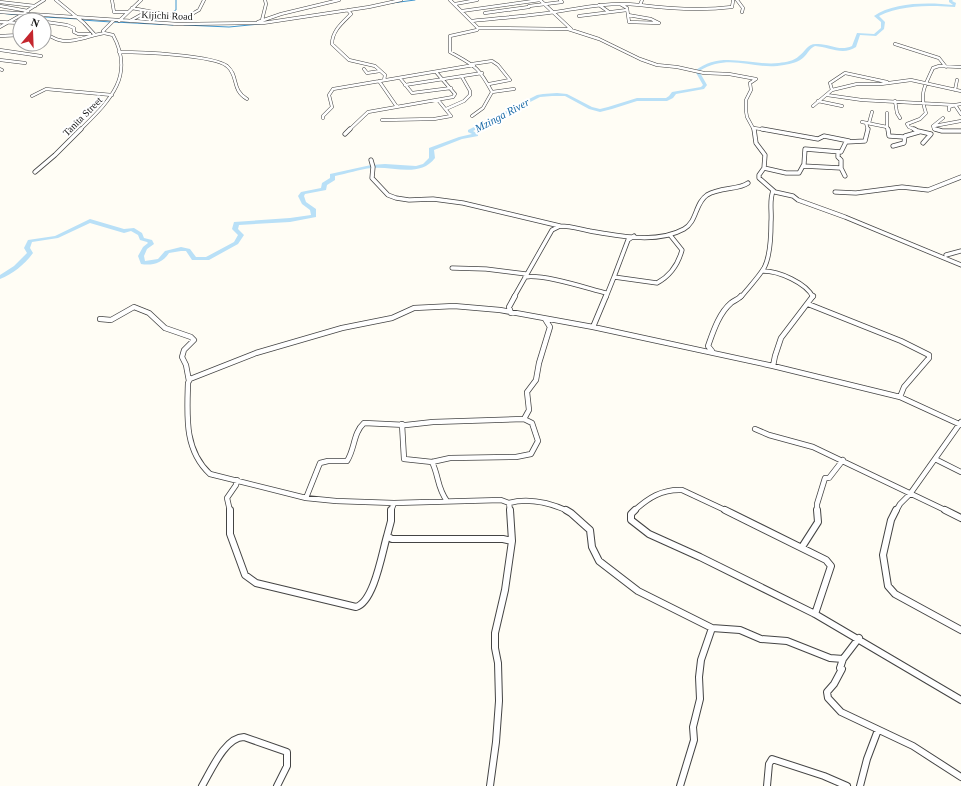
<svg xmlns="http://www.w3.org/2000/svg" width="961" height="786" font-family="'Times New Roman',serif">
	<rect width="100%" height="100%" fill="#fffdf5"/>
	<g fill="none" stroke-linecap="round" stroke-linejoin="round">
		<path stroke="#3f96cf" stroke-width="1" d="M392 3 415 0
			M0 13 19 15
			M169 14 176 10V0
			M23 15 44 17
			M45 17 79 19
			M82 20 111 22
			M155 21 162 16
			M114 22 173 25
			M184 25 229 27 260 24"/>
		<path fill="#b9e0f7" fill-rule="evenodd" d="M949 0H953L952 1 956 3 955 7C949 7 943 6 937 6 917 6 896 7 879 16L885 22 884 29 876 36 860 35 856 47C843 56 829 47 815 46 810 48 808 53 804 57 799 62 791 64 784 65 753 71 731 52 699 71L707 85 704 89 676 94 673 98 667 101H637L612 109 600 112 589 109 565 96H552L540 97 473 131 478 134V136L462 139 434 150 435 158C420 178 393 166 372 168 359 169 347 174 335 176V180L327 185 326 190 305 194 304 196 306 202 316 209V217L290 222 239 225 238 229 244 235 238 244 209 260H192L186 251H181L169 253C163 263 152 266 141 264L138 256 143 247 148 243 147 242 140 240 138 235 131 231 124 233 90 223 58 238 32 242 30 248 33 253C25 264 13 274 0 279V275L14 266 27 253 24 248 28 240 55 236 90 219 124 229 134 228 142 233 144 238 152 240 154 244 147 249 144 256 145 261 158 259 165 251 181 247 190 249 196 257H206L234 242 238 235 232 229 234 222 290 218 311 215 310 210 302 204 298 196 301 192 321 188 322 183 330 178V174L371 165 385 164 416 166 423 164 429 158V148L459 137 472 134 468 132V130L537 95 543 94 557 93 567 94 592 107 600 109 608 107 637 98H666L669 96 672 92 701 87 703 85 695 71C720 50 750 66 779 63 786 62 794 61 799 56 805 52 807 44 816 44 829 43 839 52 852 46L857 33 874 34 881 28V22L874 16C893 2 930 2 953 5L949 2Z"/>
		<g stroke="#444" stroke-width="3.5">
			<path id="minor-far3" d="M56 0 84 23 95 35 104 33 113 35C136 77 108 102 80 130
				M112 0 114 12H128
				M450 0 478 28 477 30 450 36V52C475 66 478 66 492 92L483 108 472 116
				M540 0 571 29
				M737 0 743 8 742 12
				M0 2 35 6
				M455 4 477 0
				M620 4 627 8 629 22 659 23
				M599 5 609 12
				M640 5C671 9 701 11 732 7L733 1
				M0 6 28 11
				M529 6 562 2 560 0
				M132 8 184 18
				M348 10 351 14C342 23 332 31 332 44L349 60 375 66 385 75 384 80
				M462 11 540 0
				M0 12 178 24 263 23 369 7 401 0
				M25 12 44 0
				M485 13 529 7
				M628 15 651 19 659 23
				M579 16 627 10
				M183 19 199 10 204 0
				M262 20 266 4 265 0
				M119 21 141 0
				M130 21 146 12
				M472 21C499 18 527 16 555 12 586 7 607 2 640 5L642 0
				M0 22 20 23
				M46 22 67 25 74 28V32L78 34H90
				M258 22 281 14 339 0
				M0 27 23 14
				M478 28 568 29 599 39 640 59 657 65 677 67 704 73 729 74 756 79
				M104 33 103 31 114 20
				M44 34C50 35 54 39 59 40 70 43 84 38 95 35
				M0 36 20 35
				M895 44 939 58 946 67
				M0 50 41 56
				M119 52C139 52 213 55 227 66 239 76 231 90 247 99
				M0 60 25 63
				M472 64 492 61 498 65 510 80 489 84
				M0 69 2 70
				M364 69 367 73 380 71
				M400 78 412 93 451 88
				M379 81 397 107
				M405 85 482 73
				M832 90 830 83 845 73 887 82
				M955 90 957 80
				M492 92 514 89
				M827 95 862 100 955 105 961 104
				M32 96 46 89 112 95
				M818 101 842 106
				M895 101 897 113 900 118
				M813 106 832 90 857 84H881L911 80 961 91
				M446 109 464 101 470 95V91L462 77
				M949 110V107L955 105 961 114
				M887 113V127
				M323 118V116L332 107 329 95 333 89 474 65
				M382 120 434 119 451 116 438 100
				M862 122 887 127 888 130
				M866 123 868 130
				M869 123 872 112
				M934 126 961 121
				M754 128 767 130
				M349 130 368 112 453 97 455 94 436 72
				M754 130 747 117 746 111V100L751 90 750 83 756 79
				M916 130 909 127 907 124 920 119 926 113C919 93 925 86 933 68L939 66 961 67
				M939 130 934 129 933 126 943 118"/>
		</g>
		<g stroke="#444" stroke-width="5">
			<path id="minor-far2" d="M754 129 756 143 765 155 764 168 759 175V178L775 192 793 196 798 200 845 217 961 265
				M762 129 818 139 824 136 849 141
				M888 129 889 136 904 137
				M935 129 942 131H961
				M918 131 931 134 923 143
				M345 134 350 129
				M893 146 904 143 905 136 919 132 914 129
				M838 152V157L841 160V168L845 176
				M371 160 373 167 372 178 388 195 396 198 409 200 433 199 463 203 560 226
				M803 166 841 168
				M764 168 786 173H799L804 164 805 149 841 152 846 142 865 141 868 129
				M35 172 55 155 81 129
				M835 192 856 193 902 187 928 190 961 177
				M946 255 961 251
				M452 268 486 269 526 274
				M763 271C779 271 806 283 813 297
				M525 277C544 274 586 288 606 293
				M614 277 628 240 634 236
				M514 297 552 230 560 226C570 226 580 229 590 231 619 236 657 244 684 229 697 222 695 203 707 195 720 187 739 190 748 183
				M606 297 614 277 657 283C670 276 678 265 682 250L670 235
				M741 297C748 288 758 278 764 268 770 257 771 234 771 222 772 211 769 201 773 191"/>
		</g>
		<g stroke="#444" stroke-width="6">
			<path id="minor-far1" d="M808 304 901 341 929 355V358L904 387 900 397
				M511 313 509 307 515 296
				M100 319 111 320 134 307 149 313 165 328 191 337 194 340 184 350 182 357 186 365 189 381
				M593 327 606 296
				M712 351 708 346C713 332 719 313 731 303 734 300 738 300 741 296
				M773 366 775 356 781 338 813 296
				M402 424 404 459 432 462 450 458 516 457 531 454 538 441 532 423 524 419
				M755 429 769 435 813 447 947 511
				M935 459 961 472
				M432 462C439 476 437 488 447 501
				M306 498 320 463 328 461H347C355 449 353 433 364 423L406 425 433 422 524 419 529 410 527 392 536 380 539 363 550 327 545 319
				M509 503C528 498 550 503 568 511
				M230 511 227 498 236 485 237 480
				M391 511 394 503
				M510 511 509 503 501 500 394 503 336 501 306 498 210 474C184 450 187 416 188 383L190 379 256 353 342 328 392 318 414 308 454 306 500 310 593 327 773 366 900 397 961 425
				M634 511C648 498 662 489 682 490L727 511
				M817 511V504L825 478H829L843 460
				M896 511 900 504 910 494 961 422"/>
		</g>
		<g stroke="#444" stroke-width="8">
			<path id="minor" d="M230 510V534L245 575 256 583 356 607C374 602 382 553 387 536
				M391 510V521L387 536 392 539H503L512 541
				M566 510 571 513 590 530 592 547 599 561 638 591 712 628 740 630 761 639 787 641 830 658 843 659
				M635 510 631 514V520L649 534 700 557 815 614
				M725 510 826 560 831 566 815 614
				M896 510 891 520 883 555 888 586 895 594 961 630
				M945 510 961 518
				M802 547 818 522 817 510
				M815 614 961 700
				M859 638 843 659 840 668 842 669 834 684 827 692 828 698 841 712 913 746 961 777
				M202 786C211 771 225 737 244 737L287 752V766L277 786
				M490 786 496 742 499 701 498 663 495 648V633L505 590 512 541 510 510
				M680 786 694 740 693 727 700 699 699 677 701 660 712 628
				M767 786 769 764 772 759 824 776 847 786
				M860 786 867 759 878 730"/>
		</g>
		<use href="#minor-far3" stroke="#fff" stroke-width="2.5"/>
		<use href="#minor-far2" stroke="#fff" stroke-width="3.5"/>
		<use href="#minor-far1" stroke="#fff" stroke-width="4.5"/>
		<use href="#minor" stroke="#fff" stroke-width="6"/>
	</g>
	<g text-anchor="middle" stroke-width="4" stroke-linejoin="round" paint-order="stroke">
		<g font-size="10" fill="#111" stroke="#fff">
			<text transform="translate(167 15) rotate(2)" y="4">Kijichi Road</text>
			<text transform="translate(82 116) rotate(-45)" y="4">Tanita Street</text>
		</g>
		<g font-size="11" font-style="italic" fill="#1768a6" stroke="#fff">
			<text transform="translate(502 115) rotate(-28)" y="4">Mzinga River</text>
		</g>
	</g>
	<g transform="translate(32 32) rotate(19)"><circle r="19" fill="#ffffff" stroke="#a0a0a0"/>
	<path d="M0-3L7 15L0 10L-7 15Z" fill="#c4262e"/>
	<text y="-6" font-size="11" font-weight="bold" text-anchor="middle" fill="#111111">N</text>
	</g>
</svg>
